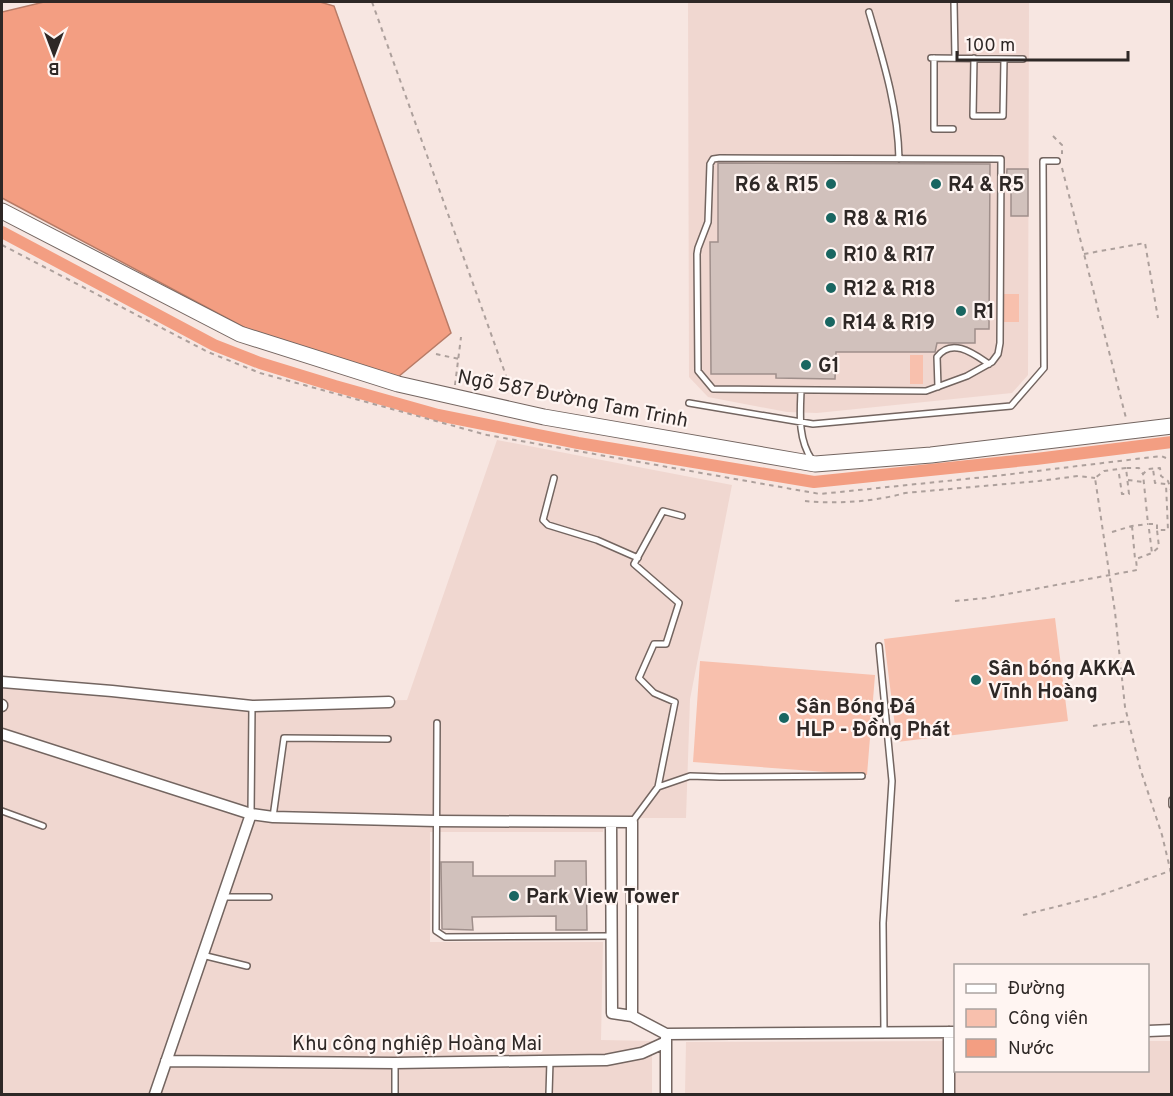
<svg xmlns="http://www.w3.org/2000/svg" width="1173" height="1096" font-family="Overpass,sans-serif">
	<rect width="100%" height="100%" fill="#f7e6e1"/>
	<path fill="#f0d7d0" d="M688 2H1029L1028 375 1012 393 817 413 787 412 708 397 689 377Z
		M497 440 732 485 690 699 686 818H604L603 832H430V942H603L601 1040 652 1041V1094H2V677L253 703 407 700Z
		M955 1041 956 1070H1148V1041H1171V1094H685L686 1042Z"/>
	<path fill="#f8c0ad" d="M1004 294H1019V322H1004Z
		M910 355H923V384H910Z
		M1055 618 1068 721 897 742 884 639Z
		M700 661 875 675 867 775 693 762Z"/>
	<path fill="#f39e82" stroke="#b87b66" stroke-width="1.5" d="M44 2H320L334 6 451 333 398 377 251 331 2 198V12Z"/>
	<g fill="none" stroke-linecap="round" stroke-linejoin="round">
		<path stroke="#f39e82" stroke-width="12" d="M2 232 214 345 260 363 335 386 438 415 578 443 814 482 1036 459 1172 442"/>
	</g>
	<path fill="#d1c1bc" stroke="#9f8f8b" stroke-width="1.5" d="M718 163 990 164 989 329H975V343H937L935 352H836L835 379 776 378V374H711L710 242H718Z
		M1007 169H1028V216H1011V187H1006Z
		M555 861H586L587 930H556V916L472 917 473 930 442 929 441 862H473V876H555Z"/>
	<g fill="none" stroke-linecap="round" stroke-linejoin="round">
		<g stroke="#736560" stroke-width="8">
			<path id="lane" d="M954 2 955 58
				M869 12C883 60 898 107 899 159
				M931 58 1023 59
				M934 58V129H953
				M974 58 973 116H1003L1004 59
				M720 158 1001 159 1000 343 998 354 992 362 967 376 926 391 713 389 698 371 697 254 698 248 708 222 710 164 713 159Z
				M938 387 937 357C952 337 974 354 989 364
				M801 391C800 415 798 439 812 460
				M689 403 813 424 1011 406 1044 368 1043 161H1057
				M554 478 543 520 548 525 597 540 638 558
				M879 646 892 781 883 923 884 1032
				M437 723 436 931 445 937 611 936
				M658 787 675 702 654 693 639 678 654 644H666L679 603 634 564 663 511 682 516
				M1172 800V805
				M2 811 43 826
				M251 814 252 706
				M273 817 284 738 388 739
				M632 822 658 787 690 776 720 777 862 776
				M223 897H269
				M202 955 247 966
				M395 1094V1063
				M549 1094 550 1061"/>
		</g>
		<g stroke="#736560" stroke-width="13">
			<path id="street" d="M2 682 112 691 252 706 389 702
				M2 706V705
				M2 734 251 814 273 817 436 821 632 822V1016
				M611 822 612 1013 632 1016 666 1034 956 1032
				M1148 1031 1172 1030
				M949 1032V1094
				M666 1038V1094
				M166 1061 395 1063 606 1060 642 1053 666 1042
				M155 1094 251 814"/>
		</g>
		<g stroke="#736560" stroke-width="17">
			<path id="secondary" d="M2 211 240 334 398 384 544 417 815 464 931 455 1172 426"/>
		</g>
		<path stroke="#ada09c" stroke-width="2" stroke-dasharray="4.5 4.5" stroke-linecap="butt" d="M372 2 514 398
			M1053 136 1062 145V154
			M1062 168 1126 418
			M2 245 208 352 260 373 487 435 820 494 995 476 1161 456 1166 458
			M1084 254 1145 243 1158 318
			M436 354 459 359
			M455 385 461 337
			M1126 468 1104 471 1095 478 1115 612 1125 707 1140 768 1162 835 1172 877
			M1119 474 1122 494H1129L1126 468H1139L1143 474
			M1128 480 1143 482
			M805 501C837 504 873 502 905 493L1039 481 1078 476 1095 478
			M1132 526 1135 559
			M1149 529 1152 553
			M1157 529V524H1148L1143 474 1148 469 1160 468 1161 476 1168 481 1172 493
			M1112 532 1132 526 1148 524
			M955 601 986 598 1137 570 1136 559 1152 553 1159 547 1157 530H1168L1166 484 1155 483 1153 469
			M1088 668C1098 665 1113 657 1121 664
			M1093 726 1128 721
			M1023 915 1095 897 1170 871"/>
		<use href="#lane" stroke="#fff" stroke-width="5"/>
		<use href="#street" stroke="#fff" stroke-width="10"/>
		<use href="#secondary" stroke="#fff" stroke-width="15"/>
	</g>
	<g fill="#196661" stroke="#fff5f2" stroke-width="2">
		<circle cx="831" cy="184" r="6"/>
		<circle cx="936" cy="184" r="6"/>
		<circle cx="831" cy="218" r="6"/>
		<circle cx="831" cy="254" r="6"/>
		<circle cx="831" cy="288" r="6"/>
		<circle cx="961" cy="311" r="6"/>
		<circle cx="830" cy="322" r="6"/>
		<circle cx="806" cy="365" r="6"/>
		<circle cx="976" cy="680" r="6"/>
		<circle cx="784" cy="718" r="6"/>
		<circle cx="514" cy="896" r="6"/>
	</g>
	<g text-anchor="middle" stroke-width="4.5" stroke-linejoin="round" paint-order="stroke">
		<g font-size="20" font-weight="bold" fill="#2e2826" stroke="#fff5f2" text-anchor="start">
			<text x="819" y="191" text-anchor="end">R6 &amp; R15</text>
			<text x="948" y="191">R4 &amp; R5</text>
			<text x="843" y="225">R8 &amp; R16</text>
			<text x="843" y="261">R10 &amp; R17</text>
			<text x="843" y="295">R12 &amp; R18</text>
			<text x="973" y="318">R1</text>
			<text x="842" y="329">R14 &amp; R19</text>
			<text x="818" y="372">G1</text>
			<text x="988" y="675">Sân bóng AKKA<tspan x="988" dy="23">Vĩnh Hoàng</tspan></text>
			<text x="796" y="713">Sân Bóng Đá<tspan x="796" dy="23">HLP - Đồng Phát</tspan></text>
			<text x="526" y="903">Park View Tower</text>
		</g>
		<g font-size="20" fill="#2e2826" stroke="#fff5f2">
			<text transform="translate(573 398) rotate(11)" y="7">Ngõ 587 Đường Tam Trinh</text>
			<text x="417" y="1050">Khu công nghiệp Hoàng Mai</text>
		</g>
	</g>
	<rect width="1173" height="1096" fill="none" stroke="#2e2826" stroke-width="6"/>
	<rect x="954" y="964" width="195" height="108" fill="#fff5f2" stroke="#aba3a0" stroke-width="1.5"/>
	<rect x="966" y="984" width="30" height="9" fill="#ffffff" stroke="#aba3a0" stroke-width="1.5"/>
	<text x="1008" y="994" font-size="18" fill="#2e2826">Đường</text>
	<rect x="966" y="1009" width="30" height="18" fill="#f8c0ad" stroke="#aba3a0" stroke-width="1.5"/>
	<text x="1008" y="1024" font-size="18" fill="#2e2826">Công viên</text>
	<rect x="966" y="1039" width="30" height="18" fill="#f39e82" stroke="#aba3a0" stroke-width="1.5"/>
	<text x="1008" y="1054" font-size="18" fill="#2e2826">Nước</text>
	<g transform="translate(54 54) rotate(180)" stroke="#fff5f2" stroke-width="4.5" paint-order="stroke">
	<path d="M0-4.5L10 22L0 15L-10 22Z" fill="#2e2826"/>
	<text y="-9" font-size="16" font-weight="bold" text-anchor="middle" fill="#2e2826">B</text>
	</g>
	<path d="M957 51v9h171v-9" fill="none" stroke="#2e2826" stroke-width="3"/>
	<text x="966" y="51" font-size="18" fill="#2e2826" stroke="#fff5f2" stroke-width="4.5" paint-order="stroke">100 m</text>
</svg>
